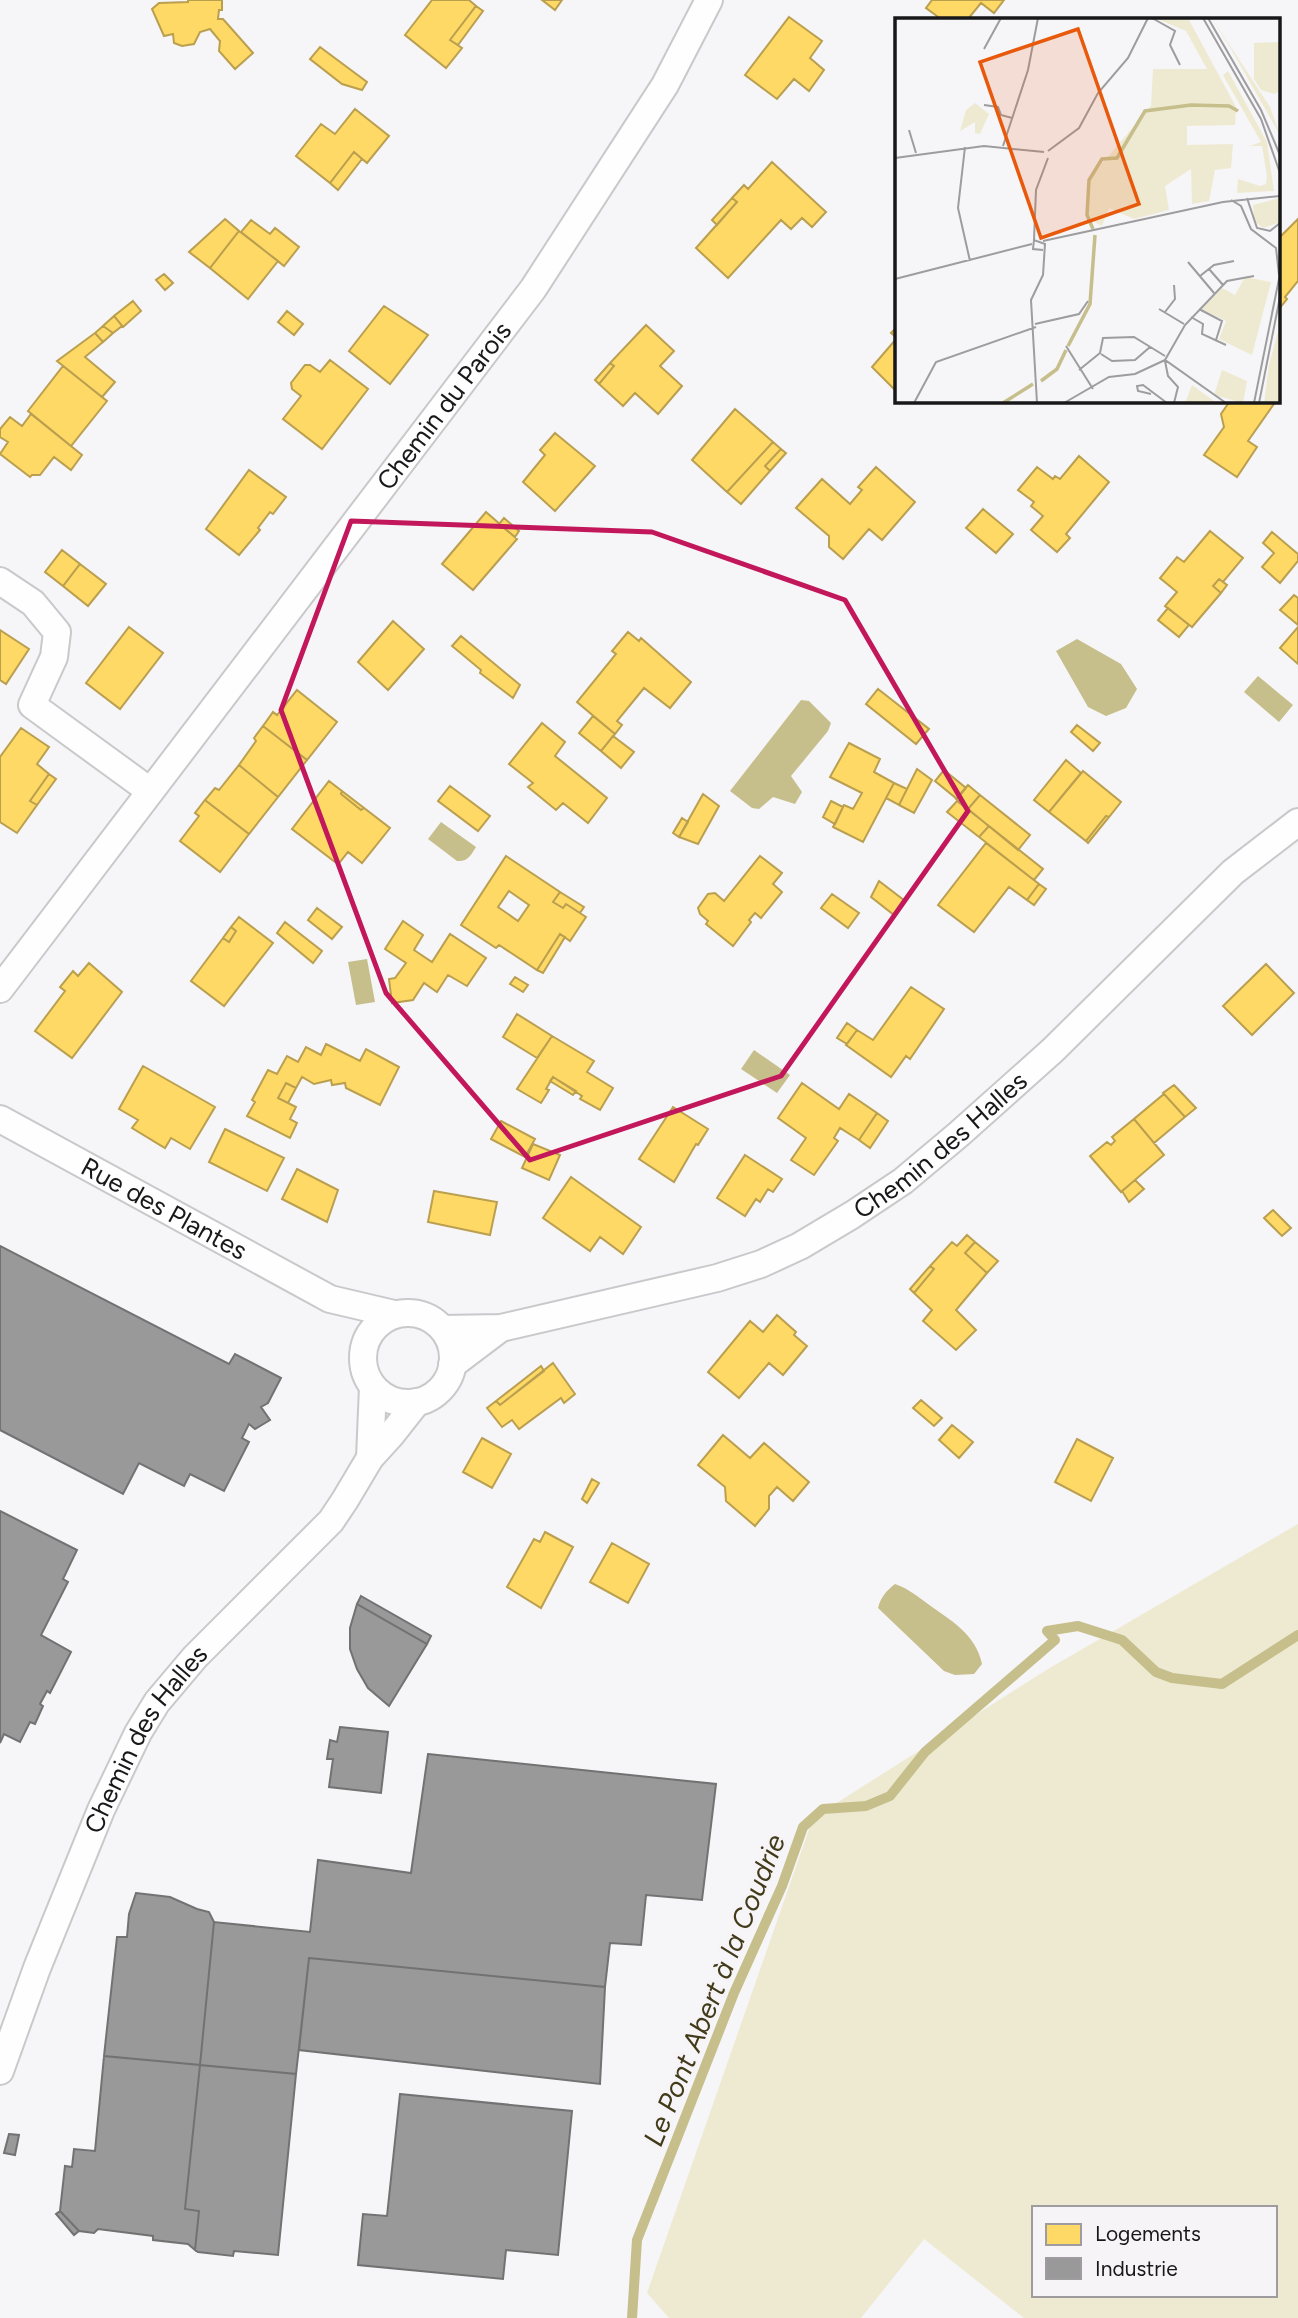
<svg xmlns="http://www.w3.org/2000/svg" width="1298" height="2318" font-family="Figtree,sans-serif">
	<rect width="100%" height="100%" fill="#f6f5f7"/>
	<path fill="#eeead2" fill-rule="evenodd" d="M1298 1524V2318H1024L924 2239 861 2318H669L647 2293 813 1818 1048 1669ZM1034 2208H1275V2295H1034Z"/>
	<path fill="#c6be8b" d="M1077 639 1121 664 1137 689 1126 708 1106 716 1088 707 1056 651Z
		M1258 676 1293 705 1279 722 1244 692Z
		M801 700 809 701 831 723 828 731 791 776 802 792 795 804 773 797 759 809 752 808 730 791Z
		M441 822 476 847C471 855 468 862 457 861L428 839Z
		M367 959 375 1002 356 1005 348 962Z
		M754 1050 790 1075 777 1093 741 1069Z
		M895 1584C909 1589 917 1596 928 1604 950 1620 976 1634 982 1664L974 1674 955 1675 944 1671 878 1608C881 1597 886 1591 895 1584Z"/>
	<path fill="#ffd966" stroke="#ba9f4f" stroke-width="2" fill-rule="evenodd" d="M188 0H222V10H219L218 19H223L253 53 235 69 219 51 220 41 210 29 200 32 194 44 182 46 174 43 173 34 164 36 152 9 159 3 188 2Z
		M432 0H469L476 6 450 40 462 48 446 68 405 35Z
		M542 0H562L555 10Z
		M932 0H1004L994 13 981 3 968 19H941L926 8Z
		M476 6 483 11 458 45 450 40Z
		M789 17 822 41 810 58 824 70 809 91 794 79 777 99 745 75Z
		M320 47 367 82 362 90 342 84 310 59Z
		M355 109 389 136 367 163 354 152 330 183 296 156 321 124 335 134Z
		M354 152 362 159 338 190 330 183Z
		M772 162 826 212 812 227 802 218 791 229 781 220 728 278 696 248 737 202 732 198 744 185 748 189Z
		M732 198 737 202 717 225 712 220Z
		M225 219 239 231 210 268 189 252Z
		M1298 219V281L1285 297 1287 299 1279 309V238Z
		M251 220 270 234 275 228 299 247 284 266 241 232Z
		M239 231 278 261 248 299 210 268Z
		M164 274 173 283 165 290 156 280Z
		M133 301 141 311 123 327 114 316Z
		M384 306 428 335 390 384 349 351Z
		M287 311 303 324 294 335 278 322Z
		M114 316 122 326 113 333 103 326Z
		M646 325 674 351 660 366 682 386 658 414 635 393 623 406 599 384 614 366 610 363Z
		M103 326 113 333 103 342 95 333Z
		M897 327V392L872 367 897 338 891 333Z
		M95 333 103 342 85 357 115 382 102 397 57 361Z
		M330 360 368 389 322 449 283 419 301 396 292 389 291 383 305 365H310L320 372Z
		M610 363 614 366 599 384 595 380Z
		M63 366 107 401 71 446 28 411Z
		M1230 401H1276L1248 441 1257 447 1237 477 1204 455 1224 427 1221 414Z
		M735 409 773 442 727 492 692 460Z
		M31 414 82 455 71 470 54 457 40 475H32L30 477 0 454 8 442 0 437V429L10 417 22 426Z
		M555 433 595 466 555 511 523 482 545 455 540 450Z
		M773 442 781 449 765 466 770 471 741 504 727 492Z
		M781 449 786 453 770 471 765 466Z
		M1079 456 1109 482 1066 534 1070 538 1057 552 1031 530 1043 516 1031 506 1034 502 1018 490 1037 467 1053 479 1055 476 1060 479Z
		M876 467 915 502 882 540 869 529 843 559 829 547V536L796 508 822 479 850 504 862 490 858 487Z
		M249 470 286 497 273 514 270 512 258 528 260 530 239 555 206 529Z
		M983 509 1013 534 996 553 966 528Z
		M486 512 517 539 473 590 442 564Z
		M504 518 519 531 515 537 499 524Z
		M1210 531 1243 558 1223 582 1219 579 1213 586 1221 593 1192 627 1165 606 1177 592 1160 578 1177 557 1184 562Z
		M1272 532 1298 554V561L1280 583 1262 567 1274 553 1263 543Z
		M62 550 80 564 63 586 45 572Z
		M80 564 106 584 88 606 63 586Z
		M1219 579 1227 585 1221 593 1213 586Z
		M1294 595 1298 598V625L1280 610Z
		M1168 608 1189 625 1179 637 1158 620Z
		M393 621 424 649 388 690 358 662Z
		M129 627 163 653 120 709 86 683Z
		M1298 627V664L1280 648Z
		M0 630 29 649 6 684 0 680Z
		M628 632 639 641 641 638 691 682 670 708 644 688 617 721 622 725 615 734 577 702 616 654 612 651Z
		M461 636 520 685 513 698 480 673 481 670 452 646Z
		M878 689 929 729 916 744 866 704Z
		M297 690 337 722 307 760 263 726 273 712 277 715Z
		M593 716 615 734 601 751 579 733Z
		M542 723 565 742 555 756 607 798 588 823 563 803 556 810 528 787 533 783 509 764Z
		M1077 725 1100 743 1093 751 1071 732Z
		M263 726 307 760 278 797 239 765 256 741 254 738Z
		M21 728 49 747 37 764 49 774 30 801 37 805 17 833 0 822V757Z
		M613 736 634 752 621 768 601 751Z
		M849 743 880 759 874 772 894 783 863 842 833 827 844 805 853 809 862 793 830 777Z
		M1066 760 1081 773 1049 812 1034 800Z
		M239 765 278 797 249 834 205 800 215 788 219 790Z
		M917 769 932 780 914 813 899 805Z
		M944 770 966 788 957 799 935 781Z
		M1083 771 1121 802 1109 817 1106 816 1086 841 1049 812Z
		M49 774 56 779 37 805 30 801Z
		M329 781 342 791 341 794 361 810 364 808 390 828 362 863 348 852 340 862H335L292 829Z
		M894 783 907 789 899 805 886 798Z
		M968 785 980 795 968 809 956 799Z
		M450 786 490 816 478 831 438 801Z
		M342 791 364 808 361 810 341 794Z
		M703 794 719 806 698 844 679 837Z
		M980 795 1030 835 1018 850 968 809Z
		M205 800 249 834 220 872 180 841 199 816 195 813Z
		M831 801 843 807 835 824 823 817Z
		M957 801 989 826 979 837 947 812Z
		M1106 816 1109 817 1088 843 1086 841Z
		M682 818 688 822 679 837 673 833Z
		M989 826 1043 869 1034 880 979 837Z
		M986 843 1039 884 1027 900 1009 887 974 932 938 905Z
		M506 856 560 892 553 902 563 908 566 904 586 917 570 941 560 934 537 970 499 945 496 948 461 925ZM509 891 529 905 518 921 498 907Z
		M760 856 782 873 773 884 782 892 761 918 755 913 749 920 751 922 733 946 706 924 708 921 700 914 698 908 708 894 715 893 724 901Z
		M879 881 905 901 894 915 871 897Z
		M1039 884 1046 889 1034 905 1027 900Z
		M560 892 584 907 580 913 566 904 563 908 553 902Z
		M832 894 859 913 848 928 821 908Z
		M317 908 342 927 332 939 308 920Z
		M239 917 273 943 224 1006 191 981 223 938 229 942 236 931 231 927Z
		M403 921 423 935 414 950 432 962 450 934 486 958 467 986 448 975 437 992 424 983 413 1000 392 1003 389 979 395 978 406 963 385 949Z
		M285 922 322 951 313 963 277 933Z
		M231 927 236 931 229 942 223 938Z
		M560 934 565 937 543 973 537 970Z
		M89 963 122 992 72 1058 35 1031 65 991 60 987 73 971 78 976Z
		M1266 964 1294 993 1252 1035 1223 1006Z
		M515 977 528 985 523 992 510 984Z
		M911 987 944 1009 910 1059 906 1056 891 1077 846 1045 857 1030 873 1040Z
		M517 1014 552 1036 537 1058 503 1037Z
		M847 1023 857 1030 847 1044 837 1038Z
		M552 1036 594 1061 587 1072 613 1088 600 1110 580 1099 582 1096 553 1077 546 1089 549 1090 541 1103 517 1089Z
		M326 1044 360 1061 366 1049 399 1067 380 1105 346 1088 345 1083 332 1085 331 1080 314 1084 302 1077 296 1088 286 1083 278 1098 296 1107 290 1119 297 1123 290 1138 247 1116 255 1102 252 1100 268 1070 277 1074 287 1056 298 1062 306 1047 321 1055Z
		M143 1066 215 1107 190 1149 171 1138 165 1148 132 1128 138 1120 119 1109Z
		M553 1077 576 1091 573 1095 550 1081Z
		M286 1083 296 1088 288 1103 278 1098Z
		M802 1083 839 1109 849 1094 877 1113 859 1140 840 1128 834 1138 838 1141 814 1175 791 1160 806 1138 778 1118Z
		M1174 1085 1196 1108 1185 1117 1163 1093Z
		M1164 1094 1185 1117 1154 1143 1134 1119Z
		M673 1107 708 1129 698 1145 696 1144 674 1182 639 1159Z
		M877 1113 888 1121 870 1148 859 1140Z
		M1134 1119 1164 1155 1121 1192 1090 1156 1107 1142 1111 1145 1115 1141 1112 1137Z
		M501 1121 535 1139 525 1157 491 1139Z
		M225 1129 284 1158 267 1191 209 1162Z
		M533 1144 560 1155 549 1180 522 1168Z
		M745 1155 782 1179 773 1192 768 1189 760 1202 756 1199 745 1216 717 1198Z
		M297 1169 338 1190 327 1222 282 1199Z
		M571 1177 641 1227 623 1254 600 1237 590 1251 543 1218Z
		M1135 1180 1144 1189 1129 1202 1122 1191Z
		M434 1191 497 1202 490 1235 428 1222Z
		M1273 1210 1291 1228 1282 1236 1264 1218Z
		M967 1235 975 1242 965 1253 987 1273 956 1310 976 1330 956 1350 923 1321 932 1310 914 1293 934 1269 930 1266 952 1242 957 1246Z
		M975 1242 998 1261 987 1273 965 1253Z
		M930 1266 934 1269 914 1293 910 1289Z
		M777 1315 796 1332 794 1335 807 1346 783 1375 769 1363 739 1398 708 1372 750 1321 763 1332Z
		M553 1363 575 1394 564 1403 561 1398 519 1429 512 1420 502 1427 487 1408 496 1401 500 1405Z
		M541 1366 544 1371 500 1405 496 1401Z
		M921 1400 942 1418 934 1426 913 1408Z
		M952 1425 973 1442 959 1458 939 1440Z
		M723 1435 750 1458 764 1443 809 1482 793 1501 777 1487 769 1496V1509L755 1526 726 1501 725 1487 698 1465Z
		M482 1438 511 1454 492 1488 463 1472Z
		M1077 1439 1113 1458 1091 1501 1055 1482Z
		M592 1479 599 1483 587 1503 582 1499Z
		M545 1532 573 1547 541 1608 507 1587 534 1539 540 1542Z
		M612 1543 649 1564 628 1603 590 1582Z"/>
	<path fill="#999" stroke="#727273" stroke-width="2" d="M0 1246 229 1364 235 1354 281 1378 268 1403 261 1407 270 1420 255 1429 249 1424 242 1438 249 1442 224 1491 190 1474 184 1486 139 1463 123 1494 0 1430Z
		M0 1511 77 1550 63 1579 68 1582 41 1635 71 1652 50 1693 47 1691 40 1704 43 1706 35 1724 30 1722 20 1742 4 1734 0 1743Z
		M361 1596 431 1636 427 1644 357 1604Z
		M357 1604 427 1644 389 1706 368 1688 357 1669 350 1649V1628Z
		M340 1727 388 1732 381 1793 329 1787 333 1759H327L330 1740 337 1742Z
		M428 1754 716 1784 702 1900 646 1895 641 1945 610 1943 605 1987 309 1958 296 2074 200 2065 214 1922 310 1932 318 1860 411 1873Z
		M136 1893 170 1897 197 1909 209 1912 214 1922 200 2065 104 2056 117 1937H127L129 1914Z
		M309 1958 605 1987 600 2084 299 2050Z
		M104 2056 200 2065 185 2209 199 2211 195 2250 188 2244 153 2240V2236L98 2229 94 2233 79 2231 60 2211 65 2166 72 2167 74 2149 95 2151Z
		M200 2065 296 2074 278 2255 234 2251 233 2256 198 2252 195 2250 199 2211 185 2209Z
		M400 2094 572 2111 558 2255 506 2250 503 2279 358 2265 363 2214 387 2216Z
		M9 2134 19 2135 15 2155 4 2153Z
		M60 2211 79 2231 74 2235 56 2214Z"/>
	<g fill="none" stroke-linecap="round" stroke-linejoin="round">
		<path stroke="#c6be8b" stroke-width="10" d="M632 2318 637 2240 734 1993 782 1886 803 1827 823 1809 866 1806 890 1796 925 1752 1055 1640 1047 1631 1078 1626 1122 1640 1156 1672 1172 1678 1222 1684 1298 1635"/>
		<g stroke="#c9c8ca" stroke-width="30">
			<g id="minor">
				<path d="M0 581 33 603 57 632 54 657 32 705 150 791"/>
				<path id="s1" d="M0 989 533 289 665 85 709 0"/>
				<path id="s2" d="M0 1119 330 1299 394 1314"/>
				<circle cx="408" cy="1358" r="45"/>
				<path id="s3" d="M443 1329 501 1328 717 1278 761 1264 800 1246 852 1215 903 1181 959 1134 1053 1050 1233 872 1298 822"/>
				<path d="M452 1365 501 1328"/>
				<path d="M370 1458 373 1387"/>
				<path id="s4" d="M0 2071 37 1968 101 1810 138 1733 157 1702 195 1657 331 1521 345 1500 370 1458 391 1435 417 1402"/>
			</g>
		</g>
		<use href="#minor" stroke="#fefefe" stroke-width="26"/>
	</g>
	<path fill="none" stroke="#c2185b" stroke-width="5" stroke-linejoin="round" d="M351 521 652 532 845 600 968 811 781 1076 530 1160 386 993 281 710Z"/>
	<g text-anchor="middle" stroke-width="7" stroke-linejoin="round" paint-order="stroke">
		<g font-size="26" fill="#181719" stroke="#f7f4f8">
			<text dy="9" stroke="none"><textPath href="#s1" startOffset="733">Chemin du Parois</textPath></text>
			<text dy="9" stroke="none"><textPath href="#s3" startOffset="542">Chemin des Halles</textPath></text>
			<text dy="9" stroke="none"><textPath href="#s2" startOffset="187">Rue des Plantes</textPath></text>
			<text dy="9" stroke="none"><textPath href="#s4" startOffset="364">Chemin des Halles</textPath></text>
		</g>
		<g font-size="28" font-style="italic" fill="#413b1a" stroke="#f7f4f8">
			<text transform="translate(714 1990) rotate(-68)" y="10">Le Pont Abert à la Coudrie</text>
		</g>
	</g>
	<g transform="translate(895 18)">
		<rect width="385" height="385" fill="#f6f5f7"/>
		<path d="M260 0H293L341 89 340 107 292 108V127L338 126 336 150 320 152 314 183 297 186 296 151 270 168 274 192 239 201 214 190 207 208 194 201V161L256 88 258 51H312L291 13ZM317 0 375 89 385 117 336 31ZM385 24V73L379 76 366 72 359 61V25ZM333 53 372 124 379 173 342 175 343 161 365 168 371 166 372 158 367 128H355L366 124 328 57ZM80 85 94 96 85 116 80 115V104L65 113 71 92ZM385 180 383 205 368 210 359 203 358 187ZM350 259 376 264 357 337 324 321 331 303 306 291 327 270 340 277ZM385 306V385H369L374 347ZM327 352 352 363 348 385 319 377ZM297 367 319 383 324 385H290Z" fill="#eeead2"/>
		<path fill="none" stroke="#c6be8b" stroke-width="3.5" d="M198 211 192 197 194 162 207 141 222 140 250 93 296 87 334 88 343 93M173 328 195 286 200 217M146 363 162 351 171 332M108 385 138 366"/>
		<path fill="none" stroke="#9d9c9e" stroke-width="2" d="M257 0 280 13 275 27 285 47M308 0 366 101 385 155M313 0 366 92 385 137M89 31 106 0M89 87 103 89 106 97 117 100M14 112 21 135M108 128 133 52 143 0M70 129 63 190 75 243M153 133 184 110 203 75 233 40 253 0M0 140 89 128 149 134M352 180 362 210 375 213 385 205M336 182 346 188 356 211 381 230 384 257M139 222 141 172 153 140M148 223 328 184 385 178M293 244 319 275M314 251 328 267M305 258 319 247 339 243M0 261 137 226M264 291 289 306M304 291 327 303 321 322M270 294 280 281 279 267M296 299 308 306 307 316 331 327M140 306 184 296 193 283M171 328 198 371M206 336 217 343 240 342 255 329M270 342 290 307 332 263 359 258M270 343 273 358 283 369 279 385M184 352 205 335 208 320 239 319 270 338M256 376 243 373 242 368 248 367 272 385M19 385 41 344 141 309M142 385 136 282 148 257 150 226 139 222 138 231 148 232M169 385 214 359 240 356 270 342 331 385M359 385 385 256M364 385 385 279"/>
		<path fill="#e8590c" fill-opacity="0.15" stroke="#e8590c" stroke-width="3.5" d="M183 11 244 186 146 220 85 44Z"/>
		<rect width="385" height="385" fill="none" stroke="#181719" stroke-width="3.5"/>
	</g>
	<rect x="1032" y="2206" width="245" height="91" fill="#f7f4f8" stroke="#9e9c9f" stroke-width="2"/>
	<rect x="1046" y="2224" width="35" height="21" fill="#ffd966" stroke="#9e9c9f" stroke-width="2"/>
	<text x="1095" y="2241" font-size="21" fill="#181719">Logements</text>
	<rect x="1046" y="2258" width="35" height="21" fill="#999999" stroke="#9e9c9f" stroke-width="2"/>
	<text x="1095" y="2276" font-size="21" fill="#181719">Industrie</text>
</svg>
